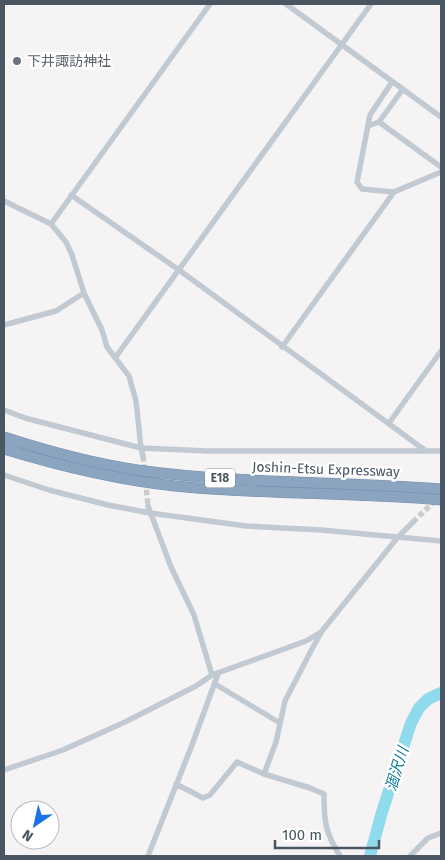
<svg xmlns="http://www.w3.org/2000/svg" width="445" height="860" font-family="'Fira Sans','Noto Sans JP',sans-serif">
	<rect width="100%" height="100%" fill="#f5f3f3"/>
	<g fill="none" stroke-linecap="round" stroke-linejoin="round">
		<path stroke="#90daee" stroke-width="12" d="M370 856 382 812 411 723 419 708 428 699 441 693"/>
		<path stroke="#caccce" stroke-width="5.5" stroke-dasharray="5.5 3" stroke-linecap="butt" d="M143 456 148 506
			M413 522 441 495"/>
		<g stroke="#7690ad" stroke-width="11">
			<path id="highway" d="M4 437C47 451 92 463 137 470 238 484 340 481 441 489
				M4 449C60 466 116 480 175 486 263 495 353 492 441 500"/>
		</g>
		<path stroke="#c1cad2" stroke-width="5.5" d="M286 4 441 117
			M392 82 370 115 357 182 362 189 394 192 441 172
			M379 122 403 89
			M368 126 379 122 441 167
			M71 195 179 270 426 451
			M4 201 51 224 66 242 72 255 84 293 102 330 107 347 129 376 136 401 141 448 143 456
			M51 224 210 4
			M4 325 56 311 84 293
			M282 347 394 192
			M115 358 371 4
			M4 410 25 418 141 448 207 451H441
			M389 423 441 351
			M4 475 49 490 108 505 150 513 246 526 321 530 441 541
			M148 506 171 567 194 615 212 675
			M215 684 280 723
			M4 770 63 750 125 722 196 686 212 675 306 641 321 632
			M176 784 203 798 210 795 237 762 264 774
			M148 856 192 745 218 674
			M340 856C325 832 324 822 324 794L310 788 264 774 276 742 285 701 312 649 322 631 398 537 413 522
			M410 856 428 838 441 833"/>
		<use href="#highway" stroke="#8ba5c1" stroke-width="10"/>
	</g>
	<circle fill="#6b7280" stroke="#fff" stroke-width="2" cx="17" cy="61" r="5"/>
	<g text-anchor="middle" stroke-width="5" stroke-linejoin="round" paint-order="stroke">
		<rect fill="#fff" stroke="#808990" stroke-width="1" x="205" y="468.5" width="30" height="19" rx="4"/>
		<g font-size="12" font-weight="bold" fill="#4a5661">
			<text x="220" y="482">E18</text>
		</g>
		<g font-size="14" fill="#5b616d" stroke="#fff" text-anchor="start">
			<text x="27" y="66">下井諏訪神社</text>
		</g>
		<g font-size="14" fill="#4a5661" stroke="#fff">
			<text transform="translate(326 469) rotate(2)" y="5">Joshin-Etsu Expressway</text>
		</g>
		<g font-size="15" font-style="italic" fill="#0c7c9b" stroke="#fff">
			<text transform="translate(397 769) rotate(-73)" y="5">涸沢川</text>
		</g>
	</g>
	<rect width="445" height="860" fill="none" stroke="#4a5661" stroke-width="10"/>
	<g transform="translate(35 825) rotate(214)"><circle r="24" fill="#ffffff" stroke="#b7bbc0"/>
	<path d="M0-4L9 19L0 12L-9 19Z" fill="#1a73e8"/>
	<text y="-8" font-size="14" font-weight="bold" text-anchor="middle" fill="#4a5661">N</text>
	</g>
	<path d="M275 840v8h104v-8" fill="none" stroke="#4a5661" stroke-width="2.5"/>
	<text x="282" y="840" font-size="15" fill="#4a5661" stroke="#ffffff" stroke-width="4" paint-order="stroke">100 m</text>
</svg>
